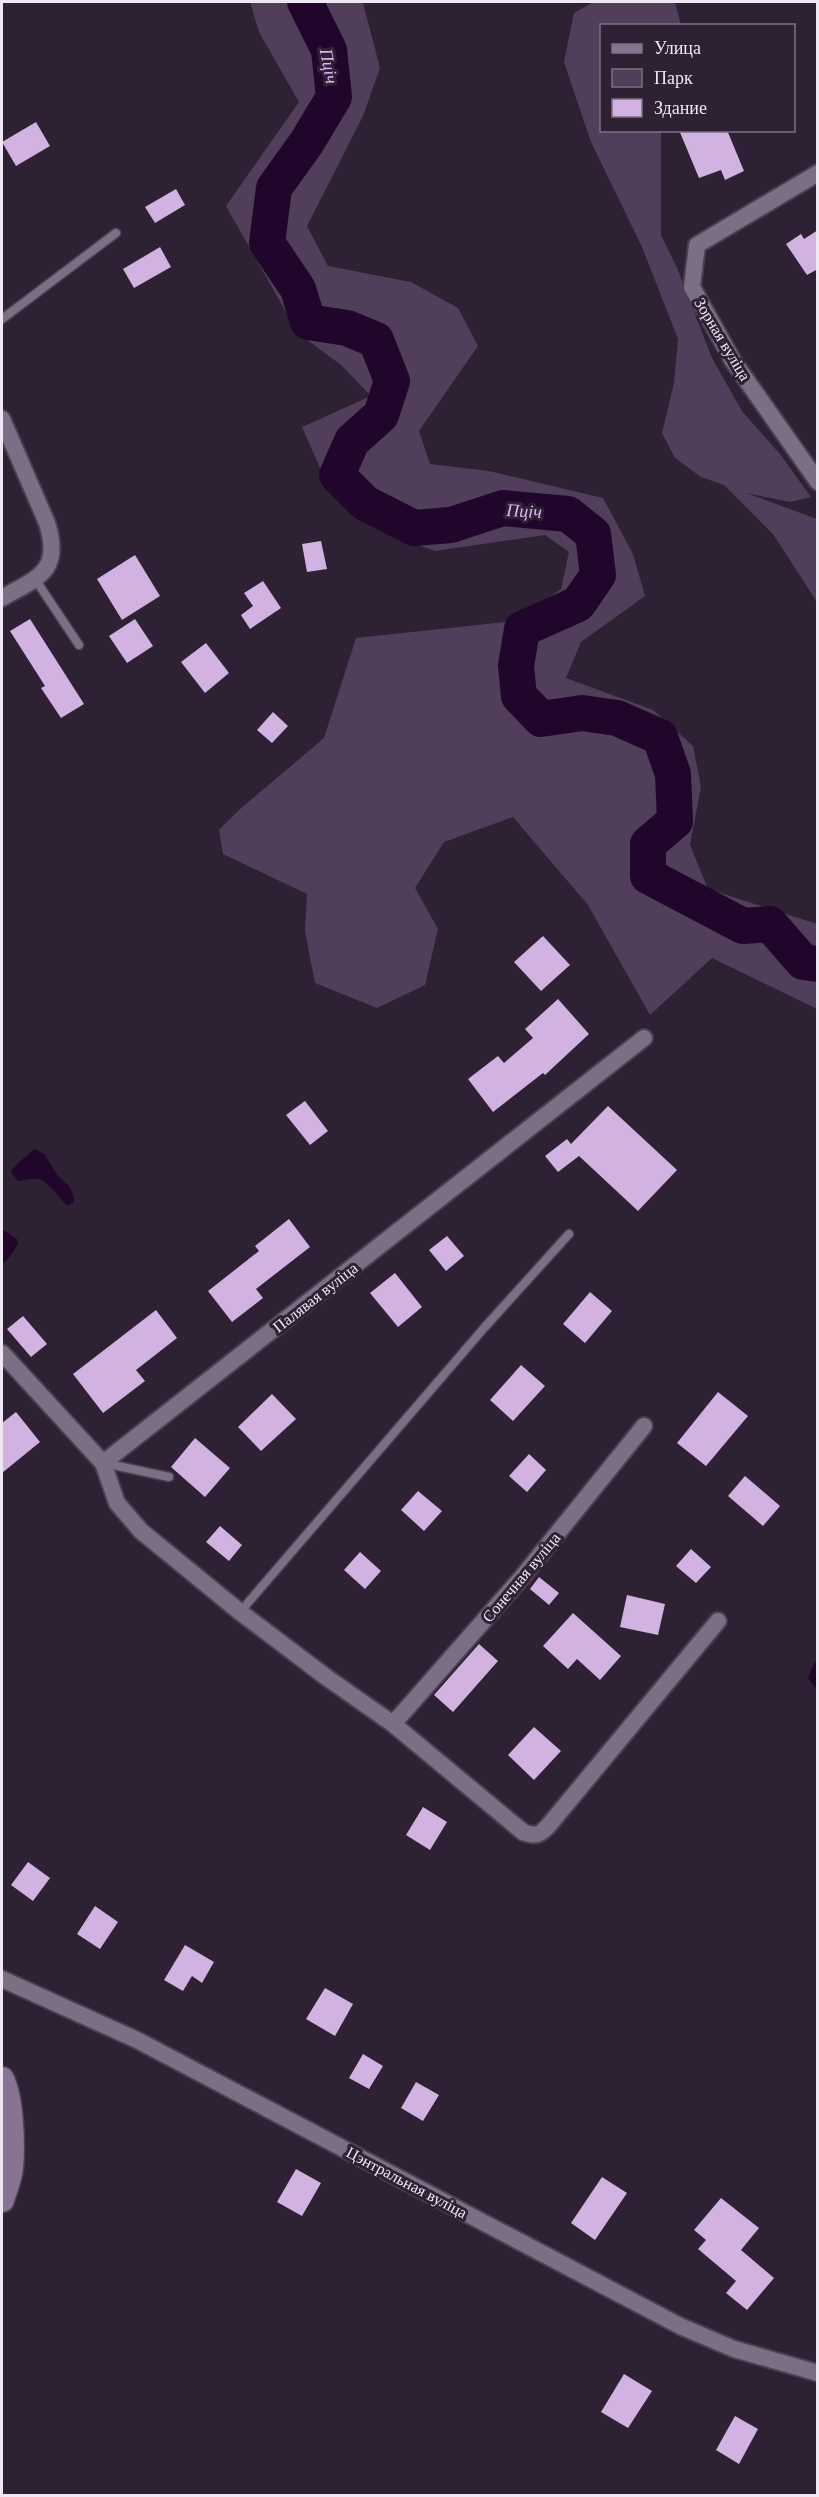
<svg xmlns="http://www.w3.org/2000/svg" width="819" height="2497" font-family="'Times New Roman',serif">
	<rect width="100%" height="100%" fill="#2e2134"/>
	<path fill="#513e5a" d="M250 2H368L363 3 380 68 363 116 307 226 328 266 411 282 458 308 478 346 419 431 430 464 489 471 603 498 633 554 645 596 581 642 566 678 653 710 693 746 701 787 690 845 708 889 817 924V1009L712 958 650 1015 588 905 513 817 444 842 415 888 438 929 425 985 377 1008 315 983 305 931 307 894 223 854 219 830 239 810 324 738 356 638 515 621 561 589 569 552 545 535 435 551 397 538 331 493 302 427 371 396 341 365 298 333 226 206 299 102 259 32Z
		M593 2H675L681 25 602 26V130L661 131V235L677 268 712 358 742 411 780 454 811 497 790 502 746 493 817 519V602L773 534 724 485 701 477 675 458 662 433 674 383 678 339 642 247 591 142 564 62 574 13Z"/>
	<path fill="#1f062a" d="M34 1149 44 1154 58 1176 69 1186 73 1194 74 1202 68 1206C59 1199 49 1181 38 1179 32 1178 24 1181 18 1181L11 1172 13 1168Z
		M2 1229 17 1239 18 1244 9 1258 2 1264Z
		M817 1660V1689L808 1678 813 1665Z"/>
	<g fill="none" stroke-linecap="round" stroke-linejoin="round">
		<path stroke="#1f062a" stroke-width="36" d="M305 2 329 50 334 97 307 142 274 188 267 243 298 289 308 322 347 328 376 340 392 381 381 415 352 441 337 475 365 503 414 528 451 525 503 508 568 514 593 534 598 575 578 604 522 629 516 666 519 696 541 719 582 713 617 718 660 737 673 774 675 821 648 844V876L743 926 770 924 803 962 818 964"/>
	</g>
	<path fill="#d1b2e1" d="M36 122 50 146 16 166 2 142Z
		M679 130H727L744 171 725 180 721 170 699 178Z
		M176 189 185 205 155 223 145 207Z
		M818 230V269L807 275 786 244 801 234 804 239Z
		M160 247 171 267 134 288 123 269Z
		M321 541 327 569 307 572 302 544Z
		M135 555 160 596 122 620 97 579Z
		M263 581 281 608 250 629 241 615 253 606 244 593Z
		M30 619 84 704 61 718 41 688 45 686 10 631Z
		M135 619 153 646 127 663 109 636Z
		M206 643 229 673 205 693 181 662Z
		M273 712 288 726 272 743 257 730Z
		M543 936 570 965 541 991 514 962Z
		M558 999 589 1034 545 1075 543 1073 493 1112 468 1079 498 1056 504 1063 533 1038 525 1029Z
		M305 1101 328 1131 310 1145 286 1115Z
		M608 1106 677 1170 638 1211 579 1156 558 1172 545 1156 567 1139 571 1144Z
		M289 1219 310 1247 256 1289 263 1298 232 1322 208 1291 259 1251 255 1246Z
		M447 1236 464 1256 446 1271 429 1250Z
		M395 1273 422 1307 398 1327 370 1293Z
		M590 1292 612 1311 585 1343 563 1324Z
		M156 1310 177 1338 136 1370 145 1381 103 1413 73 1374Z
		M23 1316 47 1344 31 1357 7 1329Z
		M521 1365 545 1386 513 1421 490 1400Z
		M718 1392 748 1416 706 1466 677 1443Z
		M272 1394 296 1419 261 1451 238 1427Z
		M16 1412 40 1442 2 1473V1423Z
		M195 1438 230 1468 205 1497 171 1467Z
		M529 1454 546 1470 527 1492 509 1476Z
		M745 1476 780 1506 763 1526 728 1496Z
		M418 1491 442 1511 424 1531 401 1510Z
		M220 1526 242 1545 229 1561 206 1542Z
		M691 1549 711 1567 696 1583 676 1566Z
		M360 1552 381 1571 365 1589 344 1570Z
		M539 1577 559 1593 549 1605 530 1589Z
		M627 1595 665 1604 658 1635 620 1627Z
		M573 1613 621 1656 600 1680 577 1659 568 1669 543 1646Z
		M479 1644 498 1661 453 1712 434 1695Z
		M534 1727 561 1751 534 1780 508 1755Z
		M423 1807 447 1822 430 1850 406 1835Z
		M28 1862 50 1878 33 1901 11 1885Z
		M95 1906 118 1922 100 1949 77 1934Z
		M185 1945 214 1962 202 1983 192 1976 183 1991 164 1980Z
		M325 1988 353 2004 335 2036 306 2019Z
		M363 2054 383 2066 369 2089 349 2078Z
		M416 2082 439 2095 423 2121 401 2108Z
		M296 2169 321 2183 302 2216 277 2202Z
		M602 2177 627 2193 595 2240 571 2223Z
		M721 2198 759 2228 741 2250 774 2278 747 2310 726 2293 736 2281 698 2249 706 2240 694 2230Z
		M624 2374 652 2391 628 2428 601 2412Z
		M735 2416 758 2429 739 2464 716 2450Z"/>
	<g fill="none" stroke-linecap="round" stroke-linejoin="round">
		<g stroke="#4a3f50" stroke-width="11">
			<path id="service" d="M2 319 116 233
				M35 579 79 645
				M104 1463 169 1477
				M240 1612 484 1328 569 1234"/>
		</g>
		<g stroke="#4a3f50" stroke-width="20">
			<path id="minor" d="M818 173 697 245 692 287 733 361 818 482
				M2 419 47 523C62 571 39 577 2 598
				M2 1353 103 1463 644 1038
				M103 1463 117 1503 141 1531 240 1612 326 1677 393 1724 523 1832C536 1837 540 1835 549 1825L718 1621
				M393 1724 523 1576 644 1426
				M2 1979 137 2040 680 2326 734 2349 818 2373"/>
		</g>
		<g stroke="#4a3f50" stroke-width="27">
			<path id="secondary" d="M2 2079C12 2099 13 2145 11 2168 10 2179 5 2190 2 2200"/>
		</g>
		<use href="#service" stroke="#7c6e84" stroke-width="8"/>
		<use href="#minor" stroke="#7c6e84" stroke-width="16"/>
		<use href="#secondary" stroke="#887393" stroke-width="24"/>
	</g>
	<g text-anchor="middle" stroke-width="6" stroke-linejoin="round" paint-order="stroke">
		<g font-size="16" fill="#f0e7f4" stroke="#2e2134">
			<text transform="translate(723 339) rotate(59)" y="6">Зорная вуліца</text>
			<text transform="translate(315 1297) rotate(-38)" y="6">Палявая вуліца</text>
			<text transform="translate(521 1577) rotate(-50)" y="6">Сонечная вуліца</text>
			<text transform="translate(407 2182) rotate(28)" y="6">Цэнтральная вуліца</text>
		</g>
		<g font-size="18" font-style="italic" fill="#e2b5f9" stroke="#2e2134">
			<text transform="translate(329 66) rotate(79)" y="6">Пціч</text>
			<text transform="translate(524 511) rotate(3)" y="6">Пціч</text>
		</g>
	</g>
	<rect width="819" height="2497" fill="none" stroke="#f0e7f4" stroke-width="6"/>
	<rect x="600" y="24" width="195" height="108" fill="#2e2134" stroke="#7c7081" stroke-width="1.5"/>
	<rect x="612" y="44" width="30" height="9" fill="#887393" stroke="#7c7081" stroke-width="1.5"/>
	<text x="654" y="54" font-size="18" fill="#f0e7f4">Улица</text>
	<rect x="612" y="69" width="30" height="18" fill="#513e5a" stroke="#7c7081" stroke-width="1.5"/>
	<text x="654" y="84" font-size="18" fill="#f0e7f4">Парк</text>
	<rect x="612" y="99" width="30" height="18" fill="#d1b2e1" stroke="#7c7081" stroke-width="1.5"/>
	<text x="654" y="114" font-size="18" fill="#f0e7f4">Здание</text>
</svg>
